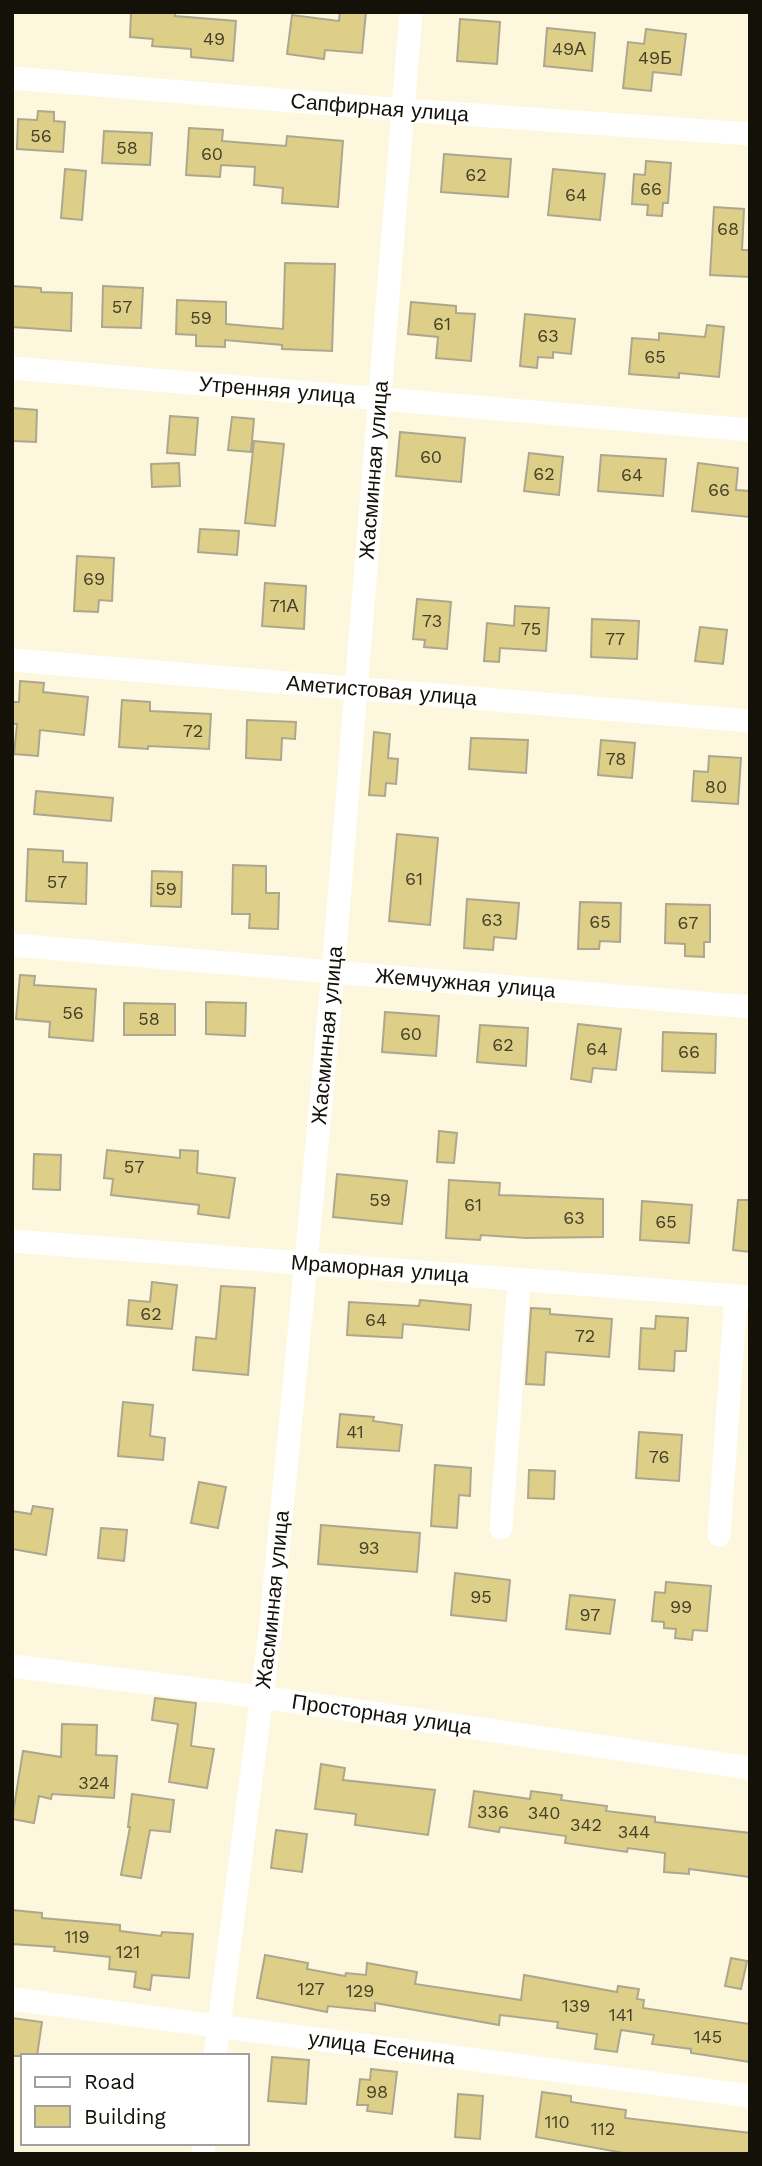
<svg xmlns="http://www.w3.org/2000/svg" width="762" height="2166" font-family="'Work Sans',sans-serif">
	<rect width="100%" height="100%" fill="#fdf8dd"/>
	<path fill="#ddce88" stroke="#aca78e" stroke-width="2" d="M131 12H175V16L236 21 233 61 191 57V49L152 46 153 39 130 37Z
		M340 12H366L362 53 325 50 324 59 287 54 292 15 339 21Z
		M460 19 500 22 497 64 457 61Z
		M547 28 595 33 592 71 544 66Z
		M646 29 686 34 681 75 653 72 651 91 623 88 628 42 644 44Z
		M38 111 54 112V121L65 122 63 152 17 149 18 119 37 120Z
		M189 128 223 130 222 141 286 146 287 136 343 141 338 207 282 203 283 188 254 185 255 167 221 165 220 177 186 175Z
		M104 131 152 133 150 165 102 163Z
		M444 154 511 159 508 197 441 192Z
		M646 161 671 163 668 203H663L662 216 647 215 648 205 632 204 634 174 645 175Z
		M65 169 86 171 82 220 61 218Z
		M553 169 605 174 600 220 548 215Z
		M714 207 744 209 742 250H750V277L710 275Z
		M285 263 335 264 332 351 282 349V345L225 340V347L196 346V335L176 334 177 300 226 302V324L283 329Z
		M12 286 41 288V292L72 293 71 331 12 327Z
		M103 286 143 288 141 328 102 327Z
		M411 302 456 306V313L475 314 471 361 436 358 438 337 408 334Z
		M525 314 575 319 571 354 553 352V358L538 357 537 368 520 366Z
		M707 325 724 327 719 377 679 373V378L629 374 632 338 659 340V333L705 337Z
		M12 408 37 410 36 442 12 441Z
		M170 416 198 418 195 455 167 453Z
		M232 417 254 419 251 452 228 450Z
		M400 432 465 438 461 482 396 476Z
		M254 441 284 444 275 526 245 523Z
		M529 453 563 457 559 495 524 491Z
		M601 455 666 459 663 496 598 491Z
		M179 463 180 486 152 487 151 464Z
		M698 463 738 468 736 490 750 491 749 517 692 511Z
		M200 529 239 531 237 555 198 552Z
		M77 556 114 558 112 601 99 600 98 612 74 611Z
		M265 583 306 586 304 629 262 626Z
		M417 599 451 602 447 649 424 647 425 640 413 639Z
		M515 606 549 608 546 651 500 648 499 662 484 661 487 623 514 626Z
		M592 619 639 621 637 659 591 657Z
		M700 627 727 630 723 664 695 661Z
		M20 681 44 683 43 692 88 697 84 735 40 730 38 756 14 754 17 724H12V702H19Z
		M122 700 150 702V711L211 714 209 749 148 746V749L119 747Z
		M247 720 296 722 295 739 282 738 281 760 246 758Z
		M374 732 390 734 388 758 398 759 396 784 386 783 385 796 369 795Z
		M471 738 528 740 526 773 469 769Z
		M601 740 635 743 632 778 598 775Z
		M709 756 741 758 738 804 692 801 694 771 708 772Z
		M36 791 113 798 111 821 34 814Z
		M397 834 438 838 430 925 389 921Z
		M28 849 63 851V862L87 863 86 904 26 901Z
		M233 865 266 866V893H279L278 929 249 928 250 914H232Z
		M152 871 182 872 181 907 151 906Z
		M467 899 519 903 516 939 494 937 493 950 464 948Z
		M580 902 621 903 620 942 600 941 599 949H578Z
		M666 904 710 905V942H704V957L685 956V944L665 943Z
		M20 975 35 976 34 985 96 989 93 1041 49 1037 50 1022 16 1019Z
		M206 1002 246 1003 245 1036 206 1034Z
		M124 1003 175 1004V1035H124Z
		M385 1012 439 1016 436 1056 382 1052Z
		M578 1024 621 1029 616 1070 593 1068 591 1082 571 1079Z
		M480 1025 528 1028 526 1066 477 1062Z
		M663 1032 716 1034 715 1073 662 1071Z
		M439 1131 457 1133 454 1163 437 1162Z
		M107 1150 180 1158V1150L198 1151 197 1173 235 1178 229 1218 198 1214 199 1205 111 1195 113 1179 104 1178Z
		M34 1154 61 1155 60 1190 33 1189Z
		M337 1174 407 1181 402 1224 333 1217Z
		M449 1180 500 1183 499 1195 603 1199V1237L525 1238 481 1235 480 1240 446 1238Z
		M738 1200H750V1252L733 1250Z
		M642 1201 692 1205 689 1243 640 1240Z
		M152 1282 177 1285 172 1329 127 1325 129 1300 150 1302Z
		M221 1286 255 1288 248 1375 193 1370 196 1337 216 1339Z
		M420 1300 471 1305 469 1330 403 1324 402 1338 347 1335 349 1302 419 1306Z
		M531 1308 550 1309V1314L612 1319 609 1357 546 1352 544 1385 526 1384Z
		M656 1316 688 1318 686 1351H675L674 1371 639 1369 641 1328 655 1329Z
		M123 1402 153 1405 150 1436 165 1438 163 1460 118 1456Z
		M340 1414 374 1417 373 1421 402 1425 399 1451 337 1447Z
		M639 1432 682 1435 679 1481 636 1478Z
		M435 1465 471 1468 470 1496 459 1495 457 1528 431 1526Z
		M529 1470 555 1471 554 1499 528 1498Z
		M199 1482 226 1487 218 1528 191 1523Z
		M33 1506 53 1509 46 1555 12 1549V1511L31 1514Z
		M321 1525 420 1533 417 1572 318 1564Z
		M101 1528 127 1530 124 1561 98 1558Z
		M455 1573 510 1580 506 1621 451 1615Z
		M666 1582 711 1586 707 1631 693 1630 692 1640 675 1638 676 1629 664 1628V1622L652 1621 655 1592 665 1593Z
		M570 1595 615 1600 610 1634 566 1629Z
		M155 1698 196 1703 191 1746 214 1749 207 1788 169 1782 178 1724 152 1720Z
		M62 1724 97 1725 96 1755 117 1756 114 1798 52 1794 51 1799 39 1796 34 1823 12 1819 23 1751 61 1757Z
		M321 1764 345 1768 343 1780 435 1790 428 1835 355 1825 356 1814 315 1809Z
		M474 1791 530 1799 531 1791 562 1795 561 1800 607 1806 606 1811 655 1817V1822L750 1833V1877L689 1869V1874L664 1872 665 1853 628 1848 627 1852 565 1843 566 1836 500 1827 499 1832 469 1827Z
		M132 1794 174 1800 170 1832 150 1830 141 1878 121 1875 130 1827H128Z
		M276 1830 307 1834 302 1872 271 1868Z
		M12 1910 42 1913V1918L120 1925V1931L161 1936 162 1932 193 1934 189 1978 152 1975 150 1990 134 1987 136 1972 109 1969 110 1957 54 1951 55 1947 12 1944Z
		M265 1955 308 1963 307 1969 345 1976 346 1973 366 1975 367 1963 417 1972 415 1984 521 2000 524 1975 617 1992 618 1986 639 1989 637 1999 644 2000 643 2008 750 2024V2062L691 2053V2049L652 2044 654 2035 621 2030 617 2052 595 2049 597 2034 557 2028 558 2022 500 2015 499 2025 375 2003V2011L328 2006 327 2012 257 1998Z
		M731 1958 747 1961 741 1989 725 1986Z
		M12 2018 42 2022 37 2056H12Z
		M272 2057 309 2060 306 2104 268 2101Z
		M371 2069 397 2072 392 2114 367 2111 368 2105H357L360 2079 370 2080Z
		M542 2092 571 2096V2102L626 2110 625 2118 750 2133V2154H629L536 2137Z
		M458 2094 483 2096 480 2139 455 2137Z"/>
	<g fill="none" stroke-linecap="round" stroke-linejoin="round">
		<g stroke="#fff" stroke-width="23">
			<path id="s1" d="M12 78 403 110 750 134"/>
			<path id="s2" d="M12 368 750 430"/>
			<path id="s3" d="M12 660 750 721"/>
			<path id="s4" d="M12 945 750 1007"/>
			<path id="s5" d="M12 1241 750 1297"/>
			<path d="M501 1528 519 1280"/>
			<path d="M719 1535 736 1296"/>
			<path id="s6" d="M12 1666 262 1697 750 1768"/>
			<path id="s7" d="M12 1999 750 2096"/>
			<path id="s8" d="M215 2056 270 1633 304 1283 333 973 411 12"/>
			<path d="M203 2154 204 2143"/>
		</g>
	</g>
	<g text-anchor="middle" stroke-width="6" stroke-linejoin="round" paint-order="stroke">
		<g font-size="18" fill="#464028">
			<text x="214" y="45">49</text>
			<text x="569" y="55">49А</text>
			<text x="655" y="64">49Б</text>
			<text x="41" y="142">56</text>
			<text x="127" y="154">58</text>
			<text x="212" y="160">60</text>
			<text x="476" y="181">62</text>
			<text x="651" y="195">66</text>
			<text x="576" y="201">64</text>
			<text x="728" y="235">68</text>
			<text x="122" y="313">57</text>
			<text x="201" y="324">59</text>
			<text x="442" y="330">61</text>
			<text x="548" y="342">63</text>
			<text x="655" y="363">65</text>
			<text x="431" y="463">60</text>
			<text x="544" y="480">62</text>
			<text x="632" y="481">64</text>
			<text x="719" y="496">66</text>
			<text x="94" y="585">69</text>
			<text x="284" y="612">71А</text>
			<text x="432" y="627">73</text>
			<text x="531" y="635">75</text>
			<text x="615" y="645">77</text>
			<text x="193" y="737">72</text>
			<text x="616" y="765">78</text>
			<text x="716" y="793">80</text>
			<text x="414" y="885">61</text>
			<text x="57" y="888">57</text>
			<text x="166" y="895">59</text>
			<text x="492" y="926">63</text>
			<text x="600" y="928">65</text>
			<text x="688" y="929">67</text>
			<text x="73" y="1019">56</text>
			<text x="149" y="1025">58</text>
			<text x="411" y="1040">60</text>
			<text x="503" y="1051">62</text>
			<text x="597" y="1055">64</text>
			<text x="689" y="1058">66</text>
			<text x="134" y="1173">57</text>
			<text x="380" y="1206">59</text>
			<text x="473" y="1211">61</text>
			<text x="574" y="1224">63</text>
			<text x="666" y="1228">65</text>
			<text x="151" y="1320">62</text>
			<text x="376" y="1326">64</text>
			<text x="585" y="1342">72</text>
			<text x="355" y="1438">41</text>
			<text x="659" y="1463">76</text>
			<text x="369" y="1554">93</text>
			<text x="481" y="1603">95</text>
			<text x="681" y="1613">99</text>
			<text x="590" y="1621">97</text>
			<text x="94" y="1789">324</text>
			<text x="493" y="1818">336</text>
			<text x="544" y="1819">340</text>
			<text x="586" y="1831">342</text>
			<text x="634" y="1838">344</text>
			<text x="77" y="1943">119</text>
			<text x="128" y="1958">121</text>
			<text x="311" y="1995">127</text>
			<text x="360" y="1997">129</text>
			<text x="576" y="2012">139</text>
			<text x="621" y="2021">141</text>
			<text x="708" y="2043">145</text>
			<text x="377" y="2098">98</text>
			<text x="557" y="2128">110</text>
			<text x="603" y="2135">112</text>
		</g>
		<g font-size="21" fill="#131108" stroke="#fff">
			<text dy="7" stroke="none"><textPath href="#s1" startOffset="369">Сапфирная улица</textPath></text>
			<text dy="7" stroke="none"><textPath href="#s2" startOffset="266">Утренняя улица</textPath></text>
			<text dy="7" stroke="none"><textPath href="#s8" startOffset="1594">Жасминная улица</textPath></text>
			<text dy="7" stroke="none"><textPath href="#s3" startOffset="371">Аметистовая улица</textPath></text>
			<text dy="7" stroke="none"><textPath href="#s4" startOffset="455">Жемчужная улица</textPath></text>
			<text dy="7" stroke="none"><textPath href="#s8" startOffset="1027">Жасминная улица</textPath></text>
			<text dy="7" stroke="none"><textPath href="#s5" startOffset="369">Мраморная улица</textPath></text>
			<text dy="7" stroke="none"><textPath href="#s8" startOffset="460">Жасминная улица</textPath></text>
			<text dy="7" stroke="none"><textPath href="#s6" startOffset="373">Просторная улица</textPath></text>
			<text dy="7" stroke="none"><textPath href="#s7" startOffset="373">улица Есенина</textPath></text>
		</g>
	</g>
	<rect width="762" height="2166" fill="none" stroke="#131108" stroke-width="28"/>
	<rect x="21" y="2054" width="228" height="91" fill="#ffffff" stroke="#a1a09c" stroke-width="2"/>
	<rect x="35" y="2077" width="35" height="10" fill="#ffffff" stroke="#a1a09c" stroke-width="2"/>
	<text x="84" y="2089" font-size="21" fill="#131108">Road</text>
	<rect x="35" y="2106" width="35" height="21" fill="#ddce88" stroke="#a1a09c" stroke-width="2"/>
	<text x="84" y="2124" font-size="21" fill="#131108">Building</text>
</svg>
